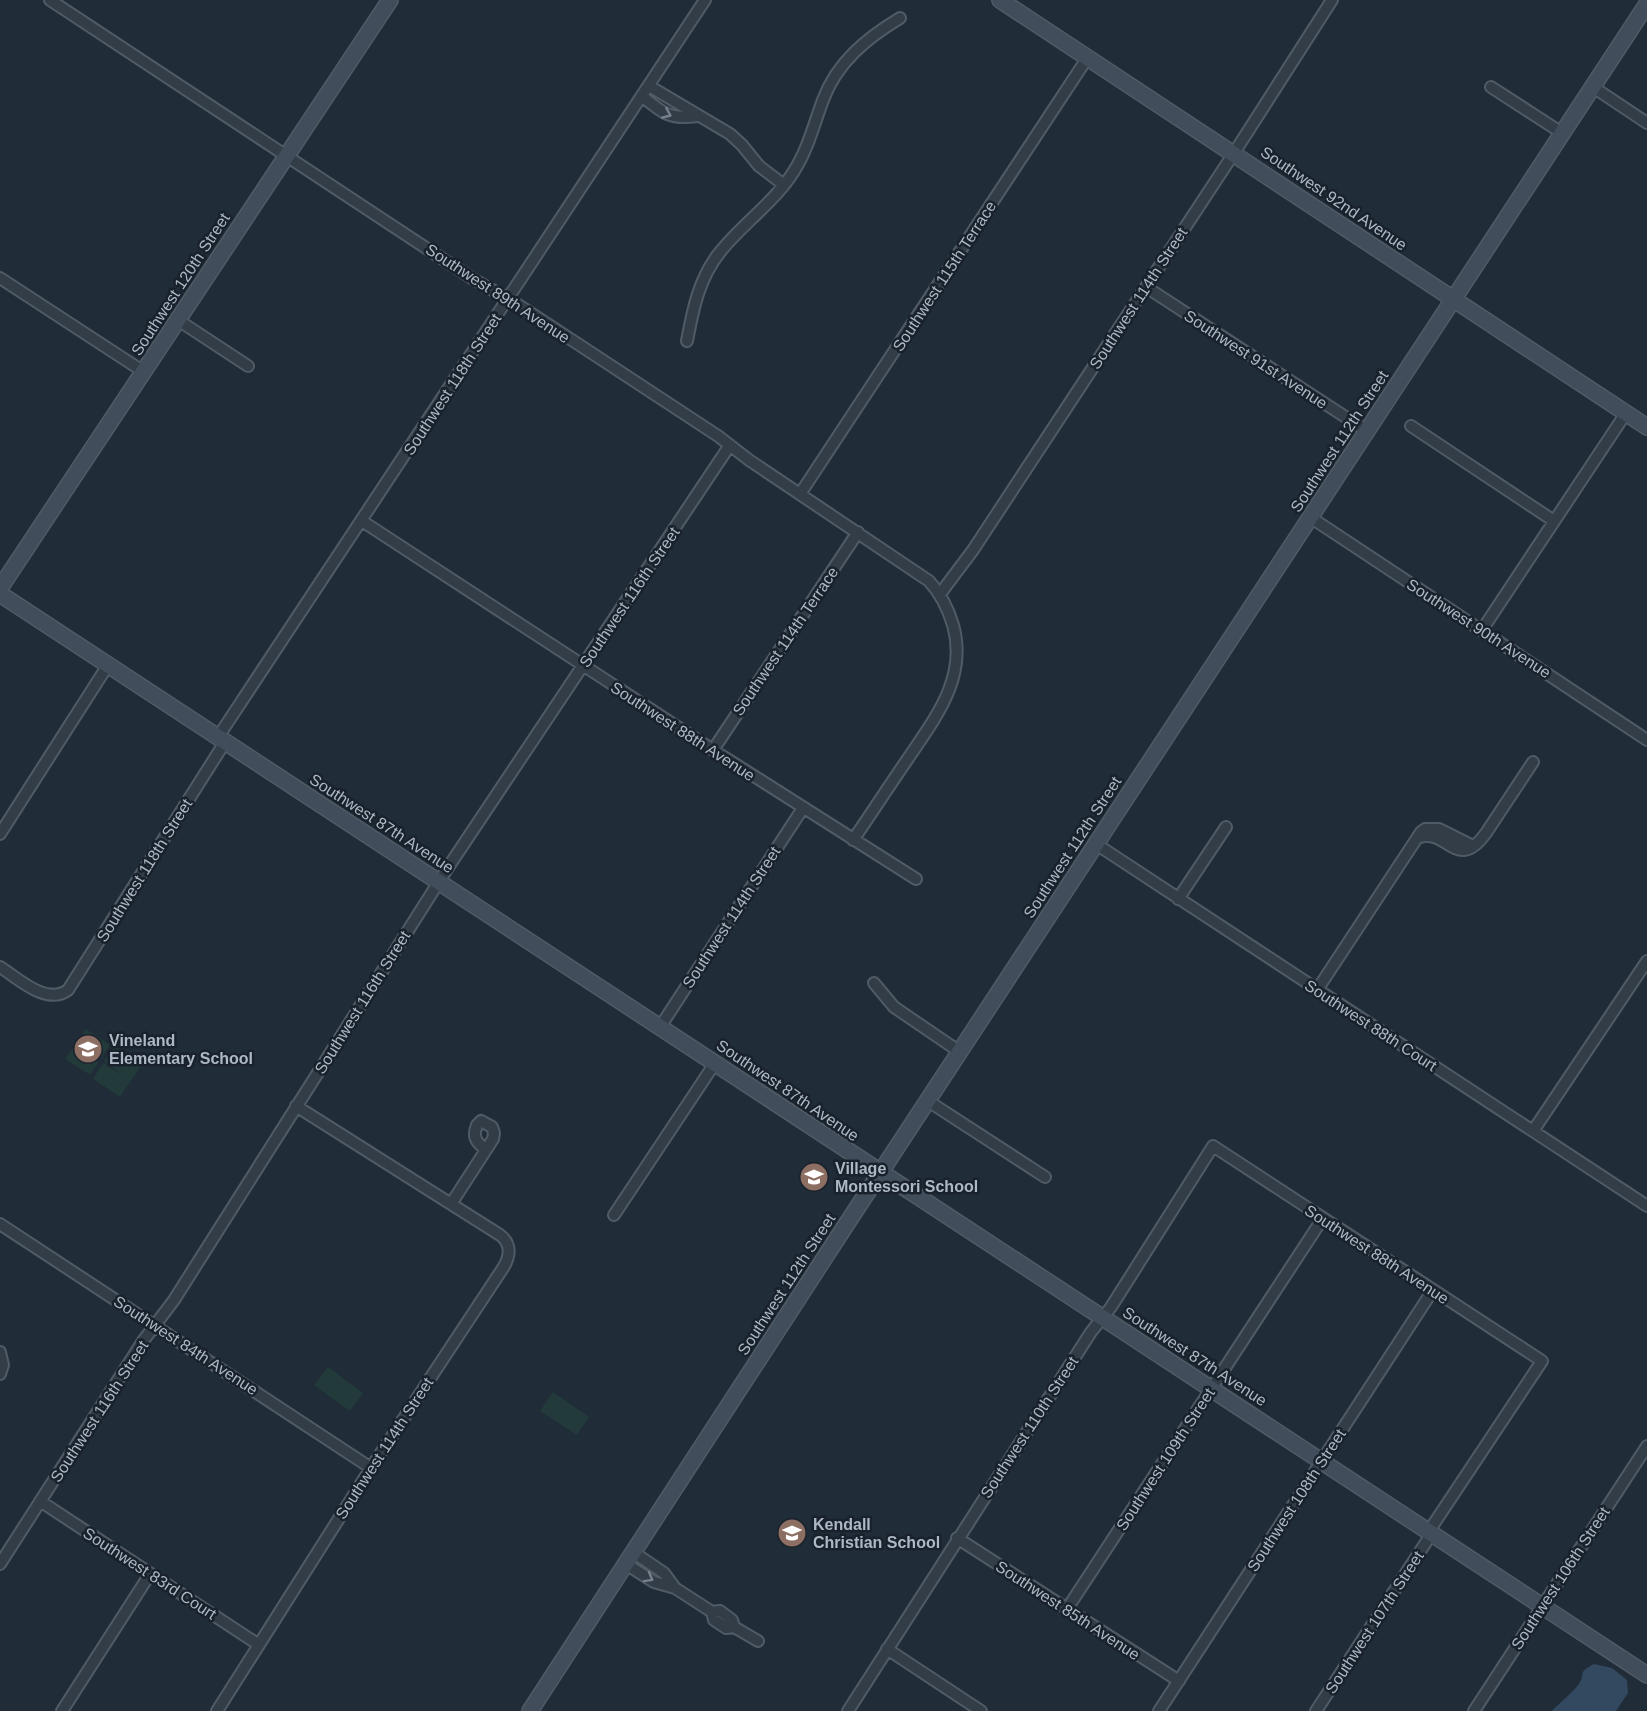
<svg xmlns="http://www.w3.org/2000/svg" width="1647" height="1711" font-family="Arial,sans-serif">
	<rect width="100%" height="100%" fill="#202c37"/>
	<path fill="#223a3a" d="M86 1029 110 1045 101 1058 77 1043Z
		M75 1045 99 1062 90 1075 65 1059Z
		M115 1046 142 1064 120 1097 93 1079 103 1063 128 1079 104 1062Z
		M328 1367 363 1393 350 1411 314 1385Z
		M553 1392 589 1417 577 1435 540 1411Z"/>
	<path fill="#324960" d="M1594 1664 1612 1668 1627 1680 1628 1693 1616 1711H1552C1558 1704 1576 1690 1580 1682 1586 1671 1577 1673 1594 1664Z"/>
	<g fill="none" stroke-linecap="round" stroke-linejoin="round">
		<g stroke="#515b66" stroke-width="14">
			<path id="street" d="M50 0 473 279 517 304 718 436 749 460 929 581C941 594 948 608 953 625 968 678 935 718 907 760 889 786 871 814 853 840
				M649 86 730 134 742 145 759 166 784 185
				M1491 87 1562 133
				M1593 87 1647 123
				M642 96C662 113 670 120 697 116
				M0 278 144 372
				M1146 287 1367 431
				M178 320 248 366
				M687 341C693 309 699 278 720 252 743 223 774 203 794 171 808 149 814 124 823 100 837 62 867 38 900 18
				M1411 426 1554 521
				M800 494 1088 57
				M1310 517 1647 740
				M362 521 713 750 916 879
				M940 594 973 550 1234 153 1332 0
				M1482 630 1626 413
				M218 737 705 0
				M713 750 858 532
				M0 834 108 665
				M1420 837C1448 829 1457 873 1486 833L1533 762
				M1096 844 1647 1206
				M1178 899 1226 827
				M0 967C18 978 46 1006 68 990L225 742
				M874 983 894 1007 960 1052
				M1317 990 1421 832 1425 829H1439L1473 846
				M660 1027 803 808
				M928 1101 1045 1177
				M1533 1131 1647 961
				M451 1204 493 1139 494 1133 492 1127 481 1121 477 1125C472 1137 476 1142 486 1150
				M614 1215 715 1063
				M0 1224 371 1468
				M0 1352 3 1365 0 1374
				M40 1501 259 1645
				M957 1538 1179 1681
				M633 1552 664 1573 675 1588
				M0 1564 143 1341 174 1300 447 869 730 445
				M626 1564 654 1582 675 1588 712 1612 720 1611 732 1620 734 1627
				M1067 1609 1323 1218
				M712 1612 714 1620 726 1628 734 1627 758 1641
				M887 1649 981 1711
				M62 1711 150 1574
				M217 1711 371 1468 503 1268C510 1257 512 1244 500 1235L296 1106
				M848 1711 1091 1332 1111 1307 1213 1146 1542 1361 1429 1531
				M1159 1711 1433 1290
				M1316 1711 1432 1533
				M1474 1711 1647 1446"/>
		</g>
		<g stroke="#515b66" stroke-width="18">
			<path id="secondary" d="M1000 0 1647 427
				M0 588 390 0
				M0 594 1647 1675
				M530 1711 844 1228 1647 4"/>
		</g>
		<use href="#street" stroke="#333d48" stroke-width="10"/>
		<use href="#secondary" stroke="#414d5b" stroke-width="15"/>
	</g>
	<defs><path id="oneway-chevron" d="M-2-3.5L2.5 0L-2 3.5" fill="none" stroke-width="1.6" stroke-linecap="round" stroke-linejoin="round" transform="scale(1.5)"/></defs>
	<g stroke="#76818d">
		<use href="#oneway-chevron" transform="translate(667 114) rotate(23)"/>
		<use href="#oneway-chevron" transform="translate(649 1578) rotate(29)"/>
	</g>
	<defs>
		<g id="school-disc" transform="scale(1.5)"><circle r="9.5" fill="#8d6e63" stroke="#19222c"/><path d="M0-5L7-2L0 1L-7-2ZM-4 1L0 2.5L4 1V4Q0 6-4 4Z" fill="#fff"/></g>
	</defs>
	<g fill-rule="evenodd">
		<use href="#school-disc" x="88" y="1049"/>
		<use href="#school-disc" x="814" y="1177"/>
		<use href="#school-disc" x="792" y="1533"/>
	</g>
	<g text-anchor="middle" stroke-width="5" stroke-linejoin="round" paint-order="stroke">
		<g font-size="16" fill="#adb8c5" stroke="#19222c">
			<text transform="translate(1334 198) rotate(34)" y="6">Southwest 92nd Avenue</text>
			<text transform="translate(944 276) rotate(-57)" y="6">Southwest 115th Terrace</text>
			<text transform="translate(180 284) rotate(-57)" y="6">Southwest 120th Street</text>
			<text transform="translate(498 293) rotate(33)" y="6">Southwest 89th Avenue</text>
			<text transform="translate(1138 298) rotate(-57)" y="6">Southwest 114th Street</text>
			<text transform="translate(1256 359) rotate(33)" y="6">Southwest 91st Avenue</text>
			<text transform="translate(452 384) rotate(-57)" y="6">Southwest 118th Street</text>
			<text transform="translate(1339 441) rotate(-57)" y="6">Southwest 112th Street</text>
			<text transform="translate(629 597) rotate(-56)" y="6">Southwest 116th Street</text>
			<text transform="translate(1479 628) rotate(33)" y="6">Southwest 90th Avenue</text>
			<text transform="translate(785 641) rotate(-56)" y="6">Southwest 114th Terrace</text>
			<text transform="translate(683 731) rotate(33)" y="6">Southwest 88th Avenue</text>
			<text transform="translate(382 823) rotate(33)" y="6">Southwest 87th Avenue</text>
			<text transform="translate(1072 847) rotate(-57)" y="6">Southwest 112th Street</text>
			<text transform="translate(144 870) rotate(-58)" y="6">Southwest 118th Street</text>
			<text transform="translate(731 917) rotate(-57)" y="6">Southwest 114th Street</text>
			<text transform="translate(362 1002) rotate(-58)" y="6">Southwest 116th Street</text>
			<text transform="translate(1371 1025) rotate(33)" y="6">Southwest 88th Court</text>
			<text transform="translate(788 1090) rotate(34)" y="6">Southwest 87th Avenue</text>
			<text transform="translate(1377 1254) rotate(33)" y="6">Southwest 88th Avenue</text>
			<text transform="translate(786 1284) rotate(-57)" y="6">Southwest 112th Street</text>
			<text transform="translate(186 1345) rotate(33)" y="6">Southwest 84th Avenue</text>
			<text transform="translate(1195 1356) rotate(33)" y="6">Southwest 87th Avenue</text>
			<text transform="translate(99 1411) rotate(-57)" y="6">Southwest 116th Street</text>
			<text transform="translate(1029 1427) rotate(-57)" y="6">Southwest 110th Street</text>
			<text transform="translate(384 1448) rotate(-57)" y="6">Southwest 114th Street</text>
			<text transform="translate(1165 1459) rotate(-57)" y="6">Southwest 109th Street</text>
			<text transform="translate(1296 1500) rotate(-57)" y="6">Southwest 108th Street</text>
			<text transform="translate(150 1573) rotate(33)" y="6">Southwest 83rd Court</text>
			<text transform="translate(1560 1578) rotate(-57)" y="6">Southwest 106th Street</text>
			<text transform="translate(1068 1610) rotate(33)" y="6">Southwest 85th Avenue</text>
			<text transform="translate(1374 1622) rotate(-57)" y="6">Southwest 107th Street</text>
		</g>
		<g font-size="16" font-weight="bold" fill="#adb8c5" stroke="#19222c" text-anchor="start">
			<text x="109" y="1046">Vineland<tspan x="109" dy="18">Elementary School</tspan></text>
			<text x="835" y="1174">Village<tspan x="835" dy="18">Montessori School</tspan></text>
			<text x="813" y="1530">Kendall<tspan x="813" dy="18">Christian School</tspan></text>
		</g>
	</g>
</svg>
